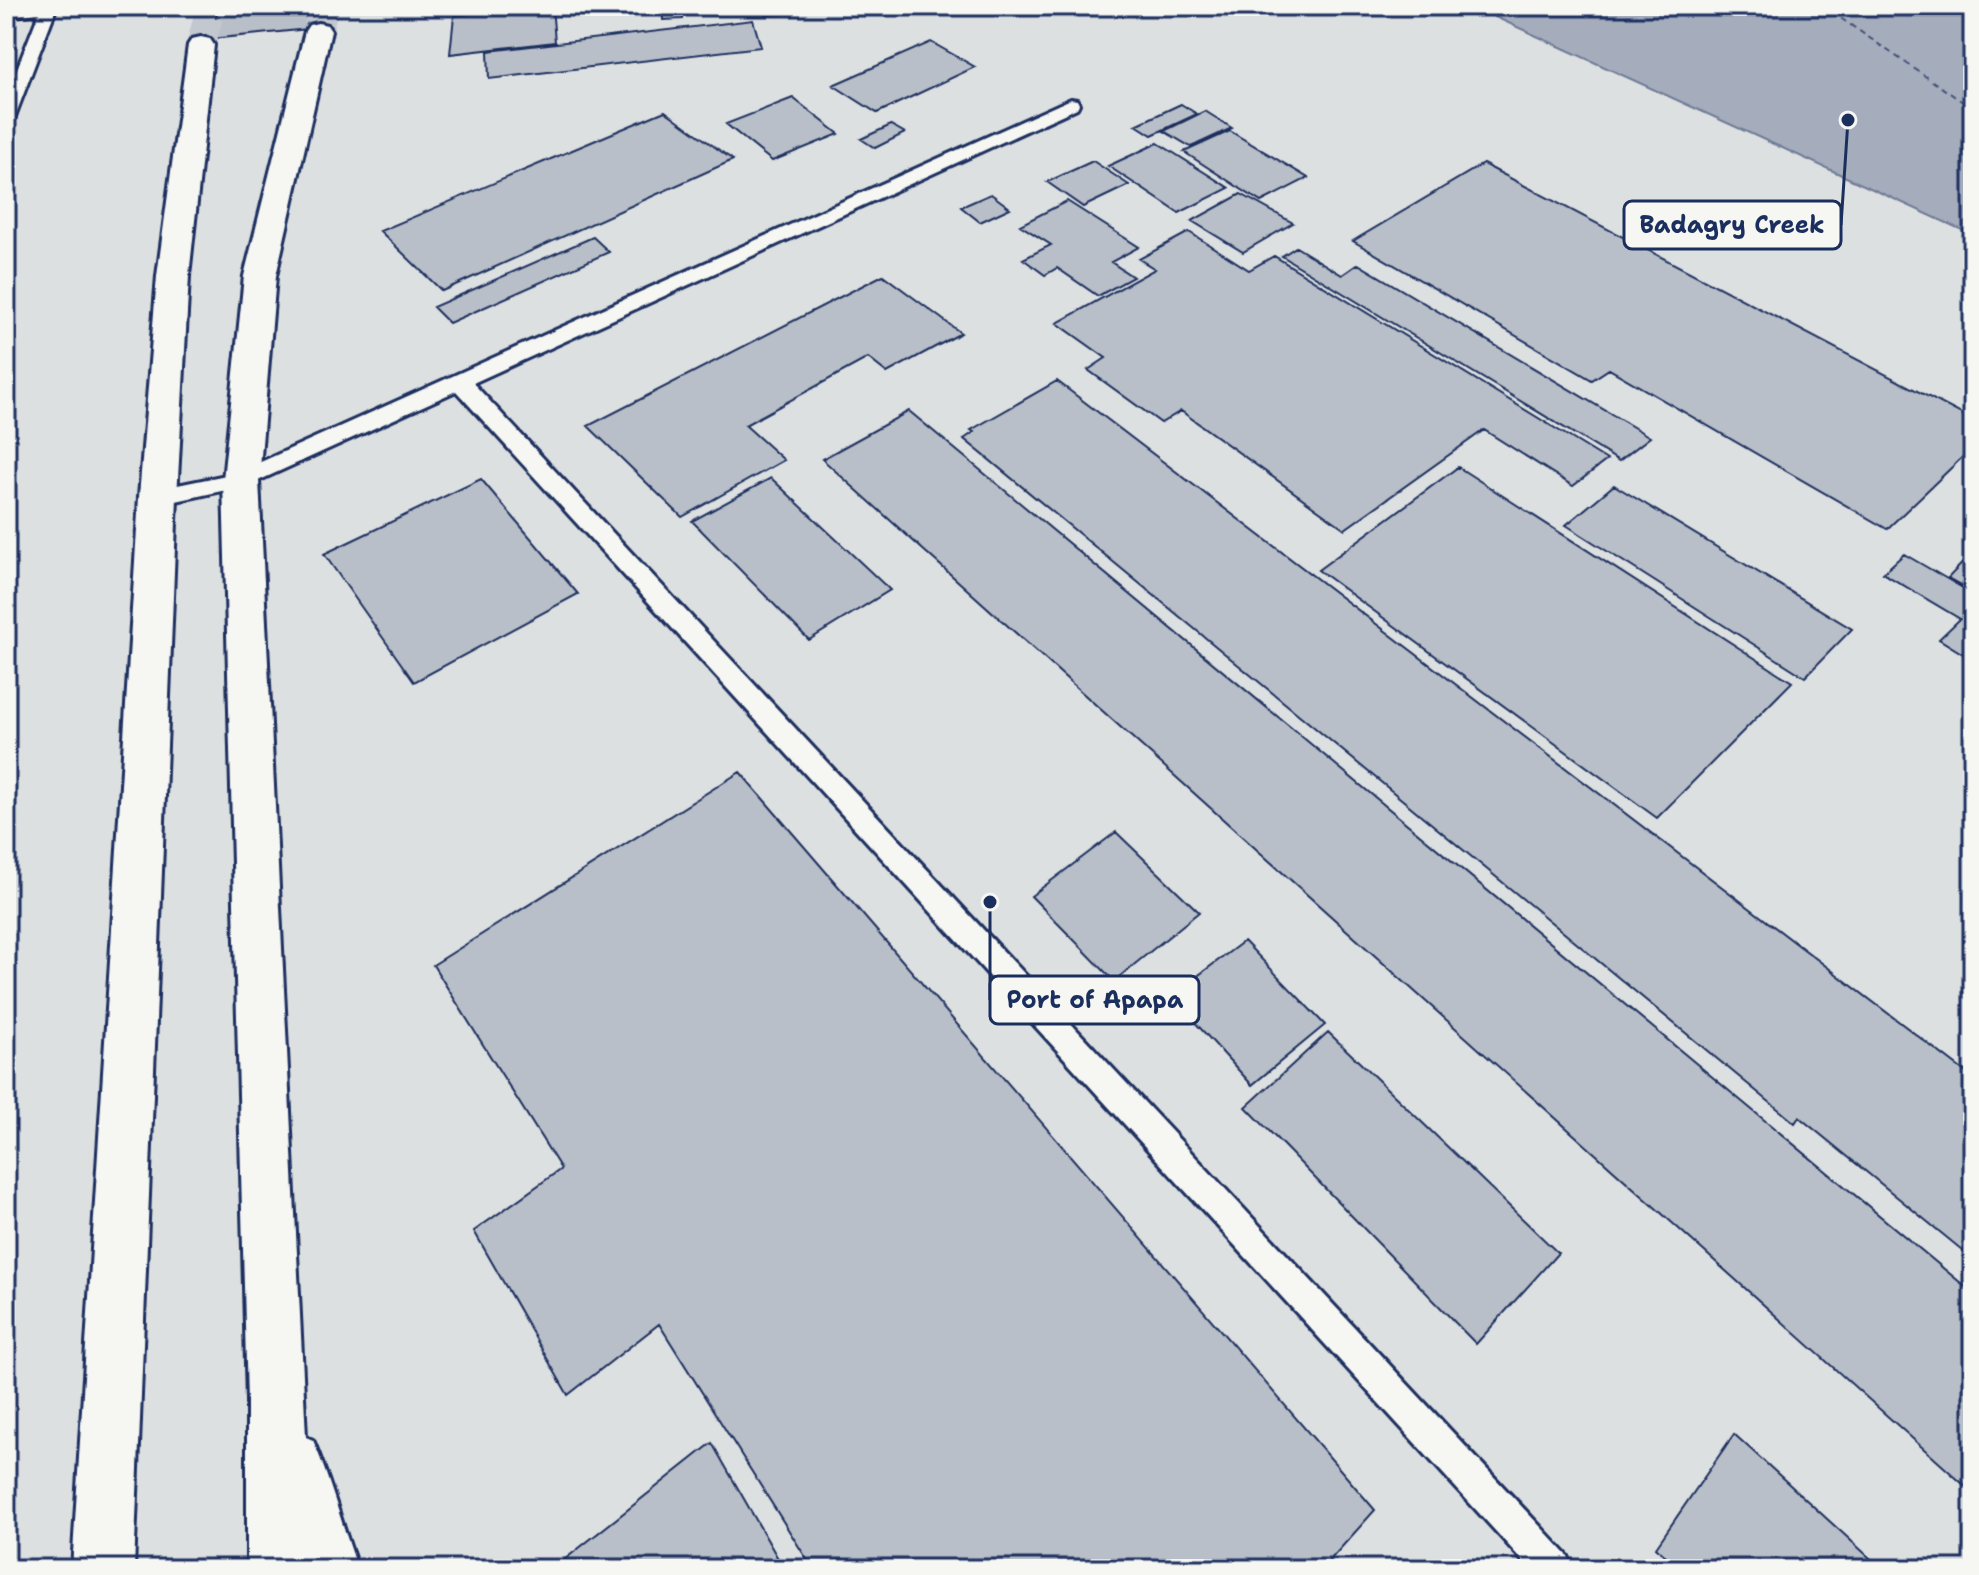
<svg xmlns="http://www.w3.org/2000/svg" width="1979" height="1575" font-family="'Shantell Sans',sans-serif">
	<rect width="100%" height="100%" fill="#edeeec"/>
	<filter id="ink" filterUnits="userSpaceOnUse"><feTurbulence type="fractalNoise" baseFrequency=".0125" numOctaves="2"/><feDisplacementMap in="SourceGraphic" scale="16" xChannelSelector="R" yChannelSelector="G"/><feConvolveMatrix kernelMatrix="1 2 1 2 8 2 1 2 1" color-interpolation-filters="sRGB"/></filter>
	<g filter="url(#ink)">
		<path fill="#dde0e1" d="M6 6H1471L1973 235V1569H6Z"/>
		<path fill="#a5acbc" stroke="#6e7a96" stroke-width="2" d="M1471 6H1973V235Z"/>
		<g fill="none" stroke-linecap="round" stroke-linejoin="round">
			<path stroke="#44547a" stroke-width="2" stroke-dasharray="6 5" stroke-linecap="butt" d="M1823 6 1973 109"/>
		</g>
		<path fill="#b9bfc8" stroke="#1b2f5e" stroke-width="2" d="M219 6H312L308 29 210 39Z
			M539 6H552L555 42 450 54 454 16Z
			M662 6H682L683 19 663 20Z
			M708 6H728L729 13 708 14Z
			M764 6H781L783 14 766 15Z
			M753 20 761 47 489 79 488 51Z
			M931 42 975 67 877 113 833 85Z
			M793 98 839 134 772 161 726 124Z
			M1181 104 1197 114 1152 135 1136 125Z
			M665 111 733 160 442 291 380 231Z
			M1205 111 1232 128 1191 147 1164 131Z
			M891 125 905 133 875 148 861 139Z
			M1230 131 1308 178 1261 202 1184 152Z
			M1158 143 1229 188 1179 213 1108 166Z
			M1093 161 1129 185 1083 207 1047 182Z
			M1483 164 1973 420V447L1887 529 1609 369 1592 380 1353 241Z
			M991 194 1010 208 980 222 961 207Z
			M1241 194 1293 223 1243 252 1192 221Z
			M1067 201 1139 247 1111 262 1133 277 1098 296 1057 268 1045 275 1023 259 1051 245 1020 225Z
			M1189 232 1249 270 1274 256 1607 460 1573 486 1484 430 1345 529 1181 411 1161 423 1088 370 1106 358 1057 323 1155 269 1139 259Z
			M593 237 609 252 449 323 433 307Z
			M1296 247 1342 275 1358 264 1650 437 1619 461 1282 256Z
			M883 275 961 333 887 373 868 358 745 425 784 460 682 517 588 426Z
			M1057 381 1973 1078V1259L1799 1117 1795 1123 964 439 974 432 971 430Z
			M909 411 1973 1293V1493L822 459Z
			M1458 467 1792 682 1657 818 1318 570Z
			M771 478 890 590 809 640 692 521Z
			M481 479 578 594 414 682 324 554Z
			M1614 485 1852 629 1805 677 1566 525Z
			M1973 552V592L1948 578Z
			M1904 554 1973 594V660L1939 639 1960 619 1883 573Z
			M740 772 1375 1510 1322 1569H813L659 1324 568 1395 474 1231 561 1169 433 965Z
			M1116 832 1199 912 1114 981 1031 896Z
			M1244 941 1325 1025 1252 1085 1171 996Z
			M1328 1032 1558 1253 1476 1344 1246 1107Z
			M1734 1434 1882 1569H1679L1656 1547Z
			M712 1443 784 1569H569L564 1560Z"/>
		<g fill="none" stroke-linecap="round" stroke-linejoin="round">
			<path stroke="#c3c8d0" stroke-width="29" stroke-dasharray="29 14" stroke-linecap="butt" d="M318 31 324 6
				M201 45 211 6"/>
			<g stroke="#1b2f5e" stroke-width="6">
				<path id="service" d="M57 6 14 119 6 124V97L39 13 6 17V7Z
					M1071 99 1077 100 1079 104 1077 108 473 383 1568 1556 1573 1569H1530L456 391 249 485 158 505 150 503 147 497 150 491 158 489 236 473Z"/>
			</g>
			<g stroke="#1b2f5e" stroke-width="6">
				<path id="tertiary" d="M318 23 327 25 331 31 276 276 259 480 306 1437 313 1440C331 1482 342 1526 358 1569H247V1402L223 480 244 276 305 31 309 25Z
					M201 37 210 39 214 45 189 276 177 497 134 1569H72L139 497 157 276 188 45 192 39Z"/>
			</g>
			<use href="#service" fill="#f6f6f2" fill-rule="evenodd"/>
			<use href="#tertiary" fill="#f6f6f2" fill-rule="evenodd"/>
		</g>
	</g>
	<path fill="none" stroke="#1b2f5e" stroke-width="3" d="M1848 120L1841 225M990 902L990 1000"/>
	<g fill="#1b2f5e" stroke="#f6f6f2" stroke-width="3">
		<circle cx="1848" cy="120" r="8"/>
		<circle cx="990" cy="902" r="8"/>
	</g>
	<g fill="#f6f6f2" stroke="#1b2f5e" stroke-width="3">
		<rect x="1624" y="201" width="217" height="48" rx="8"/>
		<rect x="990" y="976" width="209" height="48" rx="8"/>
	</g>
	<g font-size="24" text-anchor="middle" font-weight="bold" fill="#1b2f5e">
		<text x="1732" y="233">Badagry Creek</text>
		<text x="1095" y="1008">Port of Apapa</text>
	</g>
	<rect width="1979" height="1575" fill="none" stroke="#f6f6f2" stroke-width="32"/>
	<rect x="16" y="16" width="1947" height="1543" fill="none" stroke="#1b2f5e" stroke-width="3" filter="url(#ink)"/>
</svg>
